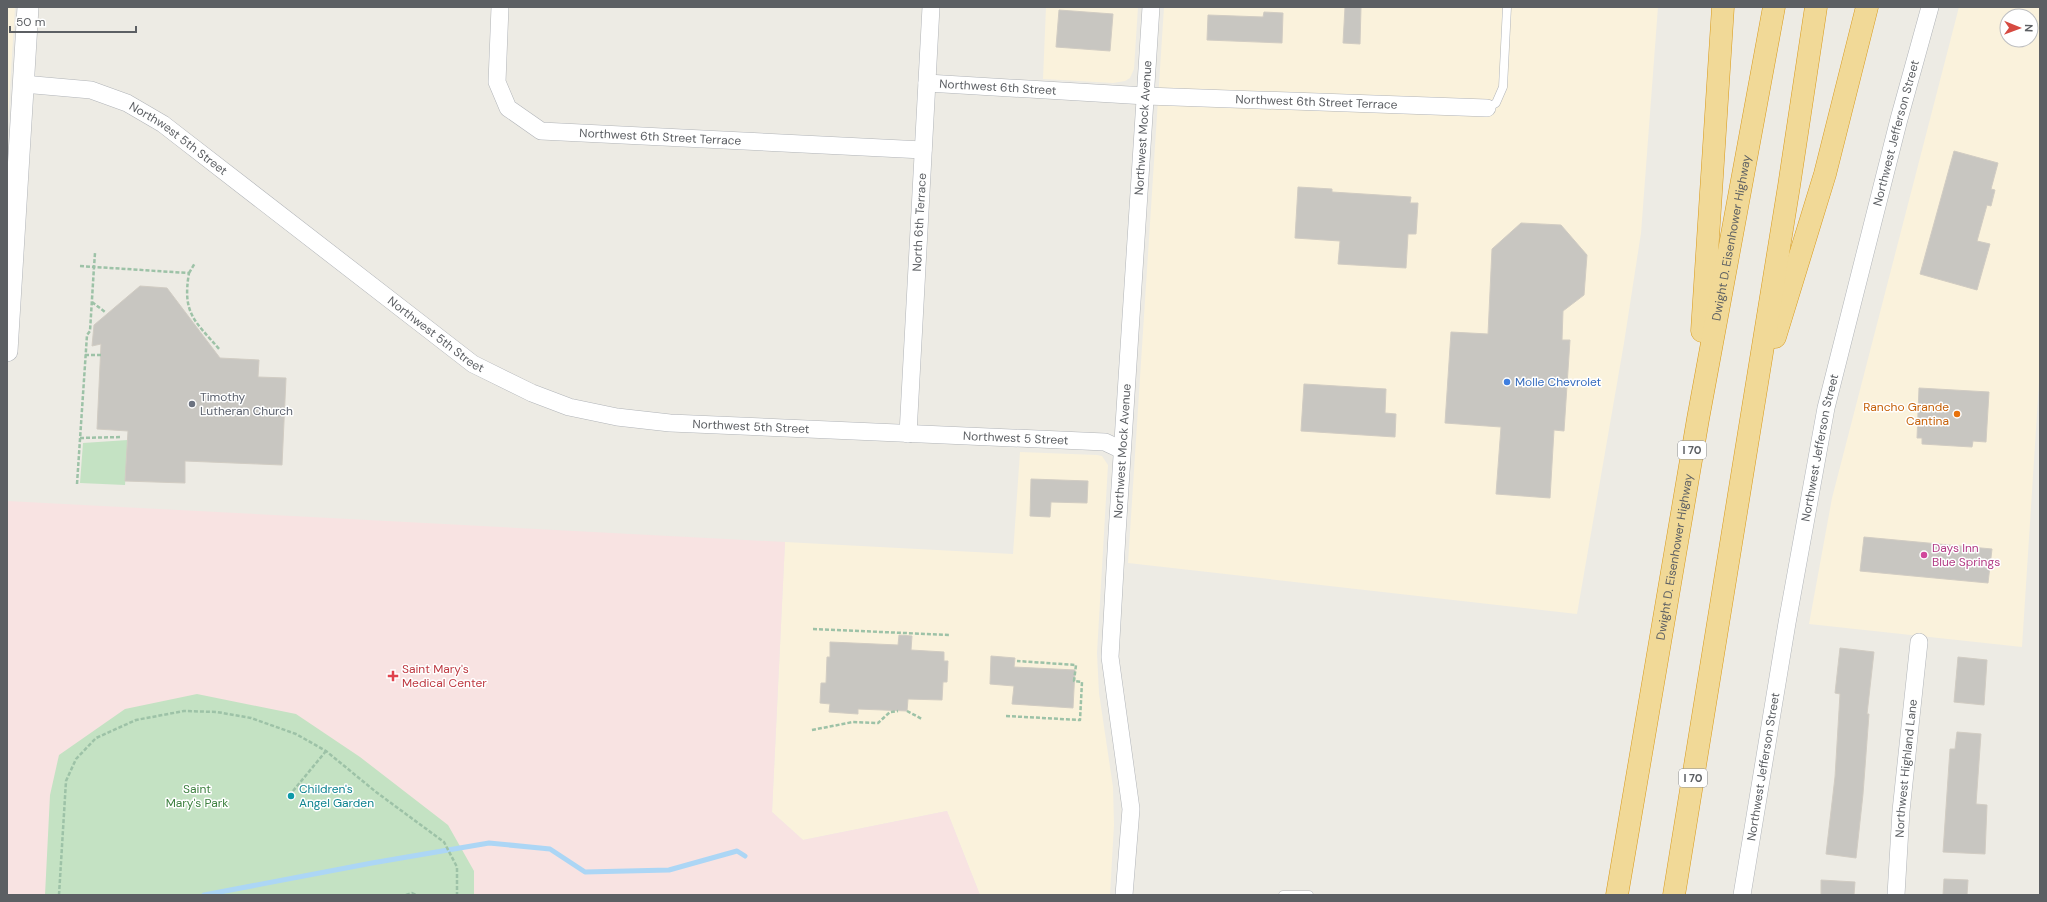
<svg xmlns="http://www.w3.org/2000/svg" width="2047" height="902" font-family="'DM Sans',sans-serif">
	<rect width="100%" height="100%" fill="#edebe4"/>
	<path fill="#faf2dc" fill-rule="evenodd" d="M7 7H15L7 137Z
		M1046 7H1138L1134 69 1130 78 1125 81 1113 83 1043 79Z
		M1164 7H1658L1641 233 1624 343 1577 614 1128 563Z
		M1959 7H2040V367L2022 647 1809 624 1832 498ZM2007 16H2031V40H2007Z
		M1020 452 1097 455 1102 456 1108 465 1097 653 1099 693 1113 787 1114 825 1110 895H980L947 811 803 840 772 812 785 542 1013 554Z"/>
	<path fill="#f8e3e2" d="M7 501 785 542 772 812 803 840 947 811 980 895H7Z"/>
	<path fill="#c4e2c3" d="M128 440 125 485 80 483 83 443Z
		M197 694 296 714 360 757 448 825 474 871V895H45L50 795 59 755 125 709Z"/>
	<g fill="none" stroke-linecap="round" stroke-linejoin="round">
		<path stroke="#acd6f5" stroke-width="5" d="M204 895 372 863 489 843 550 849 585 872 669 870 737 851 745 856"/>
	</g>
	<path fill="#c8c6c1" stroke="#d1ccc3" d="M1345 7H1361L1360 44 1343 43Z
		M1059 10 1113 14 1110 51 1056 47Z
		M1264 12 1283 13 1282 43 1207 40 1208 15 1263 17Z
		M1954 151 1998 163 1991 189 1995 190 1991 206 1987 205 1977 241 1990 244 1977 290 1920 274Z
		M1298 187 1332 189V192L1411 197 1410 203H1418L1416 234H1408L1406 268 1338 264 1340 241 1295 238Z
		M1521 223 1561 225 1587 255 1584 295 1563 311 1562 340H1570L1564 431 1554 430 1550 498 1496 494 1501 427 1445 423 1451 332 1488 334 1492 249Z
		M140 286 167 288 220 358 259 360 258 377 286 378 282 465 185 461V483L125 481 128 431 97 429 101 344 92 346 94 325Z
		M1304 384 1386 389 1385 413 1396 414 1395 437 1301 431Z
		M1919 388 1989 392 1986 442 1973 441 1972 447 1922 444V438H1917Z
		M1031 479 1088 481 1087 503 1051 502 1050 517 1030 516Z
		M1864 537 1992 549 1988 583 1860 571Z
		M899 635 912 636 911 650 944 652V661H948L947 682H943L942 700 908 699 907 711 858 709V714L829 712 830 704 820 703 821 683H826L827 657H830V642L898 645Z
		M1840 648 1874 652 1867 714H1869L1863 794 1856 858 1826 854 1835 777 1840 694 1835 693Z
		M991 656 1015 658 1014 667 1075 670 1073 708 1012 704 1014 686 990 684Z
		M1958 657 1987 660 1984 705 1954 702Z
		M1957 732 1981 734 1976 804 1987 805 1985 854 1943 852 1950 749H1955Z
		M1944 879 1968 880 1967 895H1943Z
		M1821 880 1855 882 1854 895H1821Z"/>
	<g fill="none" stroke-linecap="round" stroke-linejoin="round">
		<g stroke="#b1b4b8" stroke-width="9">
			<path id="service" d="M1487 108 1496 103 1503 87 1507 7
				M1283 895H1309"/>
		</g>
		<g stroke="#b1b4b8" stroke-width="18">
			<g id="minor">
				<path id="s1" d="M500 7 497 82 508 108 541 131 923 150"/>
				<path id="s2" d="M927 83 1146 96 1487 108"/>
				<path id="s3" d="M23 84 91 90 127 103 163 124 473 364 532 393 569 407 617 417 670 423 1105 442 1122 450"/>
				<path id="s4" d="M908 434 931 7"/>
				<path id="s5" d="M1124 895 1131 809 1110 657 1117 534 1151 7"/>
				<path id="s6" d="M1742 895 1787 623 1826 408 1899 119 1930 7"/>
				<path id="s7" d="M1896 895 1901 811 1919 642"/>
			</g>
		</g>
		<g stroke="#b1b4b8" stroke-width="22">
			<path id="tertiary" d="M7 351 28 7"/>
		</g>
		<g stroke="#d89919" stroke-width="23">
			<g id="motorway">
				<path d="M1702 331 1723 7"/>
				<path d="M1775 337 1825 174 1867 7"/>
				<path id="s8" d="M1617 895 1698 419 1774 7"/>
				<path d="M1674 895 1789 186 1816 7"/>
			</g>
		</g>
		<path stroke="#9dc2a7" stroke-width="2.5" stroke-dasharray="4 2" stroke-linecap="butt" d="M80 266 94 267 95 253
			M189 273 195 263
			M92 302 105 312
			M85 355H101
			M80 438 122 437
			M77 484 87 335 90 331 94 267 189 273C182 314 195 321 220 350
			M813 629 950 635
			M907 711 922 719
			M1006 716 1080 720 1082 682 1074 681 1076 665 1017 661
			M812 730 853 722 878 723 890 712 898 711
			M293 791 326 751
			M59 895 66 781 76 759 96 738 136 720 184 711 217 712 251 718 296 734 326 751 376 792 444 842 457 867V895
			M406 895 412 893 416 895"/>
		<use href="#service" stroke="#fff" stroke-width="8"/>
		<use href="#minor" stroke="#fff" stroke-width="17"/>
		<use href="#tertiary" stroke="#fff" stroke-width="21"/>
		<use href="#motorway" stroke="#f1d997" stroke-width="22"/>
	</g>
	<circle fill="#3f7fe0" stroke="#fff" stroke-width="1.5" cx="1507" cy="382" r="4"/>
	<circle fill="#6b7280" stroke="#fff" stroke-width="1.5" cx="192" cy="404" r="4"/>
	<circle fill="#e8710a" stroke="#fff" stroke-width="1.5" cx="1957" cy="414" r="4"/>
	<circle fill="#d1479c" stroke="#fff" stroke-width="1.5" cx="1924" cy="555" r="4"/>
	<path fill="#e0444e" stroke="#fff" stroke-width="1.5" d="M391 670h4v4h4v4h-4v4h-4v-4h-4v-4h4z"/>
	<circle fill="#0f9aa8" stroke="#fff" stroke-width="1.5" cx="291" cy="796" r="4"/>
	<g text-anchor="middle" stroke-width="3" stroke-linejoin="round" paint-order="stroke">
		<g fill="#fff" stroke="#8d8f92" stroke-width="1">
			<rect x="1678" y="441" width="28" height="18" rx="3"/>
			<rect x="1679" y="769" width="28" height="18" rx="3"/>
		</g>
		<g font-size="11" font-weight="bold" fill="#5c5f63">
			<text x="1692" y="454">I 70</text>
			<text x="1693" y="782">I 70</text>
		</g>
		<g font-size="12" fill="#5c5f63" stroke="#fff">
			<text dy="4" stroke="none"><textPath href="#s2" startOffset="71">Northwest 6th Street</textPath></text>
			<text dy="4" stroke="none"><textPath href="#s2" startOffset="390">Northwest 6th Street Terrace</textPath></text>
			<text dy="4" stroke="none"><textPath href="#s5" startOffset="770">Northwest Mock Avenue</textPath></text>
			<text dy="4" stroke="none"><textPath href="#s6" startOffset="778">Northwest Jefferson Street</textPath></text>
			<text dy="4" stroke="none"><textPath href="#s1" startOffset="263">Northwest 6th Street Terrace</textPath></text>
			<text dy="4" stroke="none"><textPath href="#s3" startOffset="169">Northwest 5th Street</textPath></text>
			<text dy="4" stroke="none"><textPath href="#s4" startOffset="212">North 6th Terrace</textPath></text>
			<text dy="4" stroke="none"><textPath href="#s8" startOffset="667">Dwight D. Eisenhower Highway</textPath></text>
			<text dy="4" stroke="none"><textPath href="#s3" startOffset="493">Northwest 5th Street</textPath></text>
			<text dy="4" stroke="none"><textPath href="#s3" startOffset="829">Northwest 5th Street</textPath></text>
			<text dy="4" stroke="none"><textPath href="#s3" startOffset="1094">Northwest 5 Street</textPath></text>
			<text dy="4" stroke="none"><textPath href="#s6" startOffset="454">Northwest Jefferson Street</textPath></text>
			<text dy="4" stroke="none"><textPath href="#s5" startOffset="446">Northwest Mock Avenue</textPath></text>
			<text dy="4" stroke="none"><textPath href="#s8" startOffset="343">Dwight D. Eisenhower Highway</textPath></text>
			<text dy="4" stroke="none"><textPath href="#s6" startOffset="130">Northwest Jefferson Street</textPath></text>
			<text dy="4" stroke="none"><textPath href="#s7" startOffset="127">Northwest Highland Lane</textPath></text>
		</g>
		<g font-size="12" fill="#366cbe" stroke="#fff" text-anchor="start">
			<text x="1515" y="386">Molle Chevrolet</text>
		</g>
		<g font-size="12" fill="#5b616d" stroke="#fff" text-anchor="start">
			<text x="200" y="401">Timothy<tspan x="200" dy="14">Lutheran Church</tspan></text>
		</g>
		<g font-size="12" fill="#c56008" stroke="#fff" text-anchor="end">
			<text x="1949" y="411">Rancho Grande<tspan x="1949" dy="14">Cantina</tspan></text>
		</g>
		<g font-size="12" fill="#b23c85" stroke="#fff" text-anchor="start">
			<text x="1932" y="552">Days Inn<tspan x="1932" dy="14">Blue Springs</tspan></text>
		</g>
		<g font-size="12" fill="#be3a42" stroke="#fff" text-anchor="start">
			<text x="402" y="673">Saint Mary's<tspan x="402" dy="14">Medical Center</tspan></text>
		</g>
		<g font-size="12" fill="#3e8040" stroke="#fff">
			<text x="197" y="793">Saint<tspan x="197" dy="14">Mary's Park</tspan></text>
		</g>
		<g font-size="12" fill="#0d838f" stroke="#fff" text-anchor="start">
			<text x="299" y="793">Children's<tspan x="299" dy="14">Angel Garden</tspan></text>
		</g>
	</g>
	<rect width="2047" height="902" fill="none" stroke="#5c5f63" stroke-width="16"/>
	<g transform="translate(2019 28) rotate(91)"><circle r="19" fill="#ffffff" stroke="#bebfc1"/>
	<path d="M0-3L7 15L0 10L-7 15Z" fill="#d64a41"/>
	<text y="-6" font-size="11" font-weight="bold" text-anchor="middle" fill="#5c5f63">N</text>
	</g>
	<path d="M10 26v6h126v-6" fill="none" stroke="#5c5f63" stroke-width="2"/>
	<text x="16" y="26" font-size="12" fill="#5c5f63" stroke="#ffffff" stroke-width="3" paint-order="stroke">50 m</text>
</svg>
